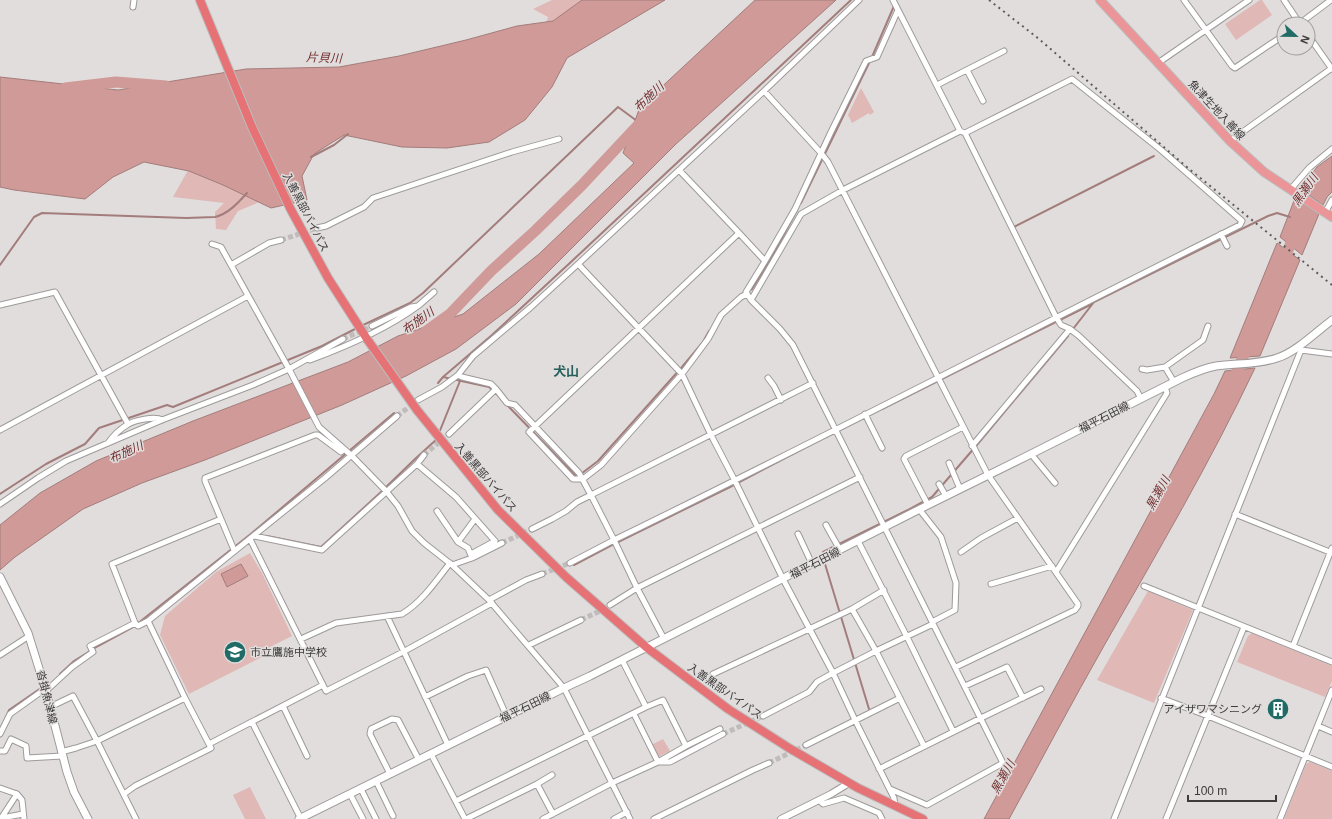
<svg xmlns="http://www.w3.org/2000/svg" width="1332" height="819" font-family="Helvetica,'Noto Sans JP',sans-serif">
	<rect width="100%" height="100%" fill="#e1dddd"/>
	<path fill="#e0b8b6" d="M552 0H642L543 33 548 17 533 9Z
		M1260 0H1262L1272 15 1236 40 1225 24Z
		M861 88 874 112 870 115 869 113 852 123 848 115Z
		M192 163 276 192 255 204 238 211 226 230 216 229 215 212 224 203 173 197Z
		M250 553 262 573 292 636 266 649 268 654 189 694 160 635 165 616 216 572Z
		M1148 591 1193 610 1154 703 1097 680Z
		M1252 633 1332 666V681L1325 697 1237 662 1248 636Z
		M663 739 670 751 658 757 651 745Z
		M1310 762 1332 771V819H1284L1306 764Z
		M250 787 266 819H245L233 795Z"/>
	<path fill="#cf9a97" stroke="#a37d7b" d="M582 0H665L567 58 552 87 525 120 489 142 447 148 402 147 344 135 314 154 302 176 307 200 271 208 223 185 189 171 144 162 113 177 85 199 14 190 0 187V77L118 90 246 69 339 67 399 56 466 40 517 26 553 21Z
		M755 0H836L676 144 516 304 456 349 406 376 342 405 205 460 142 483 83 509 15 557 0 570V525L40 493 96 461 193 421 348 362 398 336 463 314 539 254 634 163 623 153 640 107Z
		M1332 156V192L1327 197 1323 205 1300 189 1317 167Z
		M1295 198 1319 214 1302 255 1280 237Z
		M1277 243 1300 260 1260 356 1230 358Z
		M1255 368C1210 463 1157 553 1105 644 1072 702 1041 761 1009 819H984L1214 394 1225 371Z
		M241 564 248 576 227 587 221 574Z"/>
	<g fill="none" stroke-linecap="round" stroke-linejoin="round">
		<path stroke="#a37d7b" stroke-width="2" d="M872 57 894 6
			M311 157 334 145 348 134
			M801 203 870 61
			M1012 228 1154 156
			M0 265 34 217 42 213 186 218 215 217C228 214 238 203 247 193
			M748 291 752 289 773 255 797 210
			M361 326 410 303 423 293 618 107 637 121
			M1073 329 1094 302 1268 216 1277 213 1290 217
			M443 377 489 387 499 396
			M438 383 443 377 492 335 572 261 851 0
			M506 404 577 477 598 461 682 367 703 342 709 331
			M882 409 1092 304
			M439 433 460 381
			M0 494 46 464 85 444 99 428 167 405 173 407 322 346 357 328
			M267 536 321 547 381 492 415 459 437 439
			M823 552 910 509 932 497 976 446 1068 336
			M825 564 869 709
			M574 565 610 546 730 487 808 446
			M137 624 252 533 394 413
			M60 674 74 661 98 646 133 627
			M7 715 9 710 41 688"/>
		<path stroke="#cf9a97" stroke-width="11" d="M65 88 116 82 166 86
			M1282 265 1295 233
			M425 332 450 314 491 271 535 231 582 185 641 122
			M1232 383 1249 343"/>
		<path stroke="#c0bcbc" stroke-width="5" stroke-dasharray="5 2.5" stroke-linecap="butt" d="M281 240 317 228
			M343 339 372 326
			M397 416 414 403
			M424 455 449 434
			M502 543 532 529
			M542 574 570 563
			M581 620 604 609
			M723 734 763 716
			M769 763 806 745"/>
		<g stroke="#9e9a9a" stroke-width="7">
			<path id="minor" d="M859 0 764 91 821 153 828 162 988 475 1078 604V606L1075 610 956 667
				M893 0 960 131
				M1184 0 1232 66 1235 68 1284 35
				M1284 0 1300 24
				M133 7 134 0
				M1299 24 1331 0
				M1308 35 1332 69
				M1158 63 1249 0
				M967 70 983 101
				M937 85 1004 51
				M1230 141 1332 68
				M1290 190 1309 168 1332 149
				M1325 213 1332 200
				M317 228 326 226 364 207 373 198 512 152 559 139
				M739 233 679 170 764 91
				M1221 234 1227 246
				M212 244 221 247 289 369 290 368
				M578 264 679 170
				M231 265 269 243 281 240
				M747 294 741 297 721 315 708 339 682 374 601 465 583 479H573L529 432 739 233 765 261
				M751 300 801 214 843 190 960 131 965 133 1056 317 1061 325 1070 329 972 446
				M0 305 55 292 128 424
				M372 326 411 307 418 306 434 292
				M1070 329 1079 336 1137 391 1141 399
				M1301 350 1332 354
				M310 360C348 346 385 330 418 306
				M289 369 319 427 352 456 386 491 398 506 412 531 424 543 452 565 489 600 564 688 630 819
				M1142 369 1147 370 1165 367
				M458 375 462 377 491 384 496 389
				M768 378 774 386 781 400
				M1174 382 1165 367 1203 340 1208 326
				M418 400 442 387 458 375 473 356 531 307 578 264 682 374 711 435 735 481 783 579 833 673 855 720 894 798 895 806
				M865 414 882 448
				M0 430 248 296
				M449 434 496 389 507 403 515 405 579 473 591 495 813 383
				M108 443C113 436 120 429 127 425 134 420 155 416 162 420
				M1031 454 1055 483
				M949 463 960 489
				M417 464 424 455
				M939 484 946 496
				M0 504 38 478 66 461 162 420 253 385 289 369 343 339
				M928 505 904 459 906 456 963 427
				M919 509 941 537 956 583 955 610 932 622
				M437 511 458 542 468 548 472 558
				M1235 514 1332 553
				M826 525 840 550
				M532 529 552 519 566 511 577 502 591 495 614 540C824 438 1031 329 1240 225L1242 221 1161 150 1072 79 965 133
				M798 534 812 564
				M254 536 322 550 417 464 456 497 495 541 471 554
				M250 539 323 685
				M858 541 907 637 953 731
				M458 542 475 519
				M234 550 205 481V478L315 435H318L341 452 344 449
				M961 552 981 538 1018 518
				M570 563 614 540 637 588 860 477
				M452 565 472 558 502 543
				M1056 572 1167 393 1165 387
				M991 584 1052 566
				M1144 586 1332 662
				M489 600 526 580 542 574
				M610 605 637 588 664 639
				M387 616 448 745
				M135 623 112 564 221 519
				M301 639 336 623 402 614C422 602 436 581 450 563
				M529 645 581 620
				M1293 646 1332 548
				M0 655 29 636
				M622 660 646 707
				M713 674 852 609 884 590
				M965 686 1007 667 1023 698
				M46 691 72 667 93 652 90 646 135 623 138 626 148 621
				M425 697 468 676 486 670 507 717
				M185 698 148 621 325 478 397 416
				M1161 698 1208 716 1332 767
				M283 706 307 756
				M50 707 73 696 97 741 185 698 211 748 135 786 124 794
				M763 716 809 692 817 682 833 673 876 651 852 609
				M252 722 301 819
				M1318 726 1332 732
				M0 734 10 714 45 689
				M209 744 323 685 326 691 403 652 492 603
				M806 745 900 698
				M686 746 720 729
				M924 746 876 651 933 624
				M0 751H5L11 739 26 746 27 758 62 756
				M61 752 76 748 97 741 136 819
				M431 754 465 819
				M879 769 981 718 1041 689
				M390 774 370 734 371 729 392 719 398 720 419 760
				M376 781 393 816
				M537 784 552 775
				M0 788 17 794 22 800 24 819
				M361 789 376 819
				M890 789 927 805 1003 763 793 345 780 329 751 300 746 292 765 261 795 209 830 134 866 61 877 57 898 10
				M350 794 363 819
				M819 800 823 804 844 798 879 813 882 819
				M456 801 646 707 663 700 686 746 658 762 634 714
				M2 817 17 794
				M2 818 23 814
				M466 819 537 784 553 814
				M543 819 612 783 658 762H670L723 734
				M614 819 627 812
				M654 819 753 770 769 763
				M1114 819 1301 350 1298 346
				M1166 819 1244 627
				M1280 819 1332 690"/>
		</g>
		<g stroke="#9e9a9a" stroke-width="8">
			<path id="tertiary" d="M781 819 831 794 849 783"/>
		</g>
		<g stroke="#9e9a9a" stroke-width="9">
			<path id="secondary" d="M0 577 28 633 46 691 67 772 74 792 88 819
				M299 819 564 688 590 676 928 505 1031 454 1182 378C1193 373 1204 368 1216 366 1236 363 1257 365 1277 358 1296 352 1316 332 1332 320"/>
		</g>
		<g stroke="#bdbcbc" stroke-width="10">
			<path id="primary" d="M1100 0 1230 141 1264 172 1332 217"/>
		</g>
		<g stroke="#bdbcbc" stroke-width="10">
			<path id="trunk" d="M200 0 252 127 290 208 328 278 367 339
				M417 410 498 510 566 577 646 647 728 709 789 748 858 788 923 819"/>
		</g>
		<use href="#minor" stroke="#fff" stroke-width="5"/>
		<use href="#tertiary" stroke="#fff" stroke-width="6"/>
		<use href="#secondary" stroke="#fff" stroke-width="7"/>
		<use href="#primary" stroke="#ec9598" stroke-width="8"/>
		<use href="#trunk" stroke="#e67276" stroke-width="8"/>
		<path stroke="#5e5c5c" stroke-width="2" stroke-dasharray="2 4" stroke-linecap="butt" d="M989 0 1039 39 1188 168 1332 285"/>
		<g stroke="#bdbcbc" stroke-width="10" stroke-linecap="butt">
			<path id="trunk-bridge" d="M367 339 417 410"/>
		</g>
		<use href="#trunk-bridge" stroke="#e67276" stroke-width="8"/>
	</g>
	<defs>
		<g id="school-disc" transform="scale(1.15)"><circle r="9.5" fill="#206b66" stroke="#e1dddd"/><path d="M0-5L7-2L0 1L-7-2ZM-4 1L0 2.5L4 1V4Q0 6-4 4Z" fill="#fff"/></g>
		<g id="building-disc" transform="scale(1.15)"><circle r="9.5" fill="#206b66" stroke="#e1dddd"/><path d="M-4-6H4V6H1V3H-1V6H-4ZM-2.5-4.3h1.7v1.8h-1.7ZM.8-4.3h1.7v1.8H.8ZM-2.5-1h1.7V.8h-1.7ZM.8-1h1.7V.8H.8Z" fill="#fff"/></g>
	</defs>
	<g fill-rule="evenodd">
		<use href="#school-disc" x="235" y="652"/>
		<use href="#building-disc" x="1278" y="709"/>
	</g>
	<g text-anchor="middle" stroke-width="3" stroke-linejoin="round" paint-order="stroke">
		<g font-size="11" fill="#3c3a3a" stroke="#e1dddd">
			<text transform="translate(1217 110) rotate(47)" y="4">魚津生地入善線</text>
			<text transform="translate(306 212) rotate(63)" y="4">入善黒部バイパス</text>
			<text transform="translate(1104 417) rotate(-27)" y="4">福平石田線</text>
			<text transform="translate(486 477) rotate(49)" y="4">入善黒部バイパス</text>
			<text transform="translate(815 563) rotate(-27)" y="4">福平石田線</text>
			<text transform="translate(725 691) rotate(35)" y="4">入善黒部バイパス</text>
			<text transform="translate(47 697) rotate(76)" y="4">沓掛魚津線</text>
			<text transform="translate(525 707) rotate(-26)" y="4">福平石田線</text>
		</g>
		<g font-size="11" fill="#3c3a3a" stroke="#e1dddd" text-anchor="start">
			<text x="250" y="656">市立鷹施中学校</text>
			<text x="1262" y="713" text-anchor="end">アイザワマシニング</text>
		</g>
		<g font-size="12" font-style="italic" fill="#733031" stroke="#e1dddd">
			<text transform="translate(324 58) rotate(2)" y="4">片貝川</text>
			<text transform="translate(649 97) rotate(-43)" y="4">布施川</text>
			<text transform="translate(1305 190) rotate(-55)" y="4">黒瀬川</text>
			<text transform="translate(418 321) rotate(-36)" y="4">布施川</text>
			<text transform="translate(126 452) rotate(-24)" y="4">布施川</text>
			<text transform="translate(1158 493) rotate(-61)" y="4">黒瀬川</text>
			<text transform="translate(1003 777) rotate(-61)" y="4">黒瀬川</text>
		</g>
		<g font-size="13" font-weight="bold" fill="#265f5b" stroke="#e1dddd">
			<text x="566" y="376">犬山</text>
		</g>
	</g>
	<g transform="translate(1296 36) rotate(112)"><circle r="19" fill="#e1dddd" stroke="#9f9c9c"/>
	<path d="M0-3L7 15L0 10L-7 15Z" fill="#206b66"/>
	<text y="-6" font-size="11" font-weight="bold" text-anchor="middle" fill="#3c3a3a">N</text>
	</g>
	<path d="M1188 795v6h88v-6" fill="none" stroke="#3c3a3a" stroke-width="2"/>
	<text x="1194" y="795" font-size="12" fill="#3c3a3a" stroke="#e1dddd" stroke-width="3" paint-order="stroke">100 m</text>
</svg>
